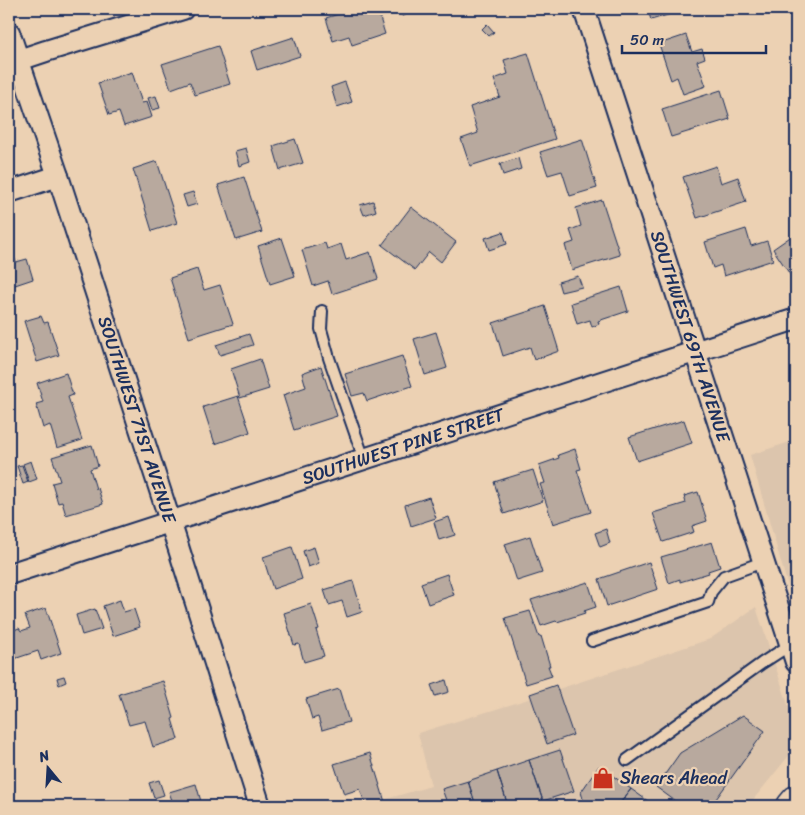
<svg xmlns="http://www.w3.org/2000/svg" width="805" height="815" font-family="Sriracha,sans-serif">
	<rect width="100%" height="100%" fill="#ecd1b3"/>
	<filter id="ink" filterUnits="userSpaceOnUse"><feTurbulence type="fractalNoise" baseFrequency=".02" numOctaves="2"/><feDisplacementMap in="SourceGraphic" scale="10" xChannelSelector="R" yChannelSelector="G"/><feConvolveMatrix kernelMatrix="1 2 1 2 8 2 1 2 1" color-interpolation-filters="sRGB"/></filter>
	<g filter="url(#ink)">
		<path fill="#dcc5ad" d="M796 440V614L750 455Z
			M756 607 796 729V747L748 806H362L431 786 418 733 516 703 710 639Z"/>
		<path fill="#b8a99e" stroke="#1b2f5e" d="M354 9H377L385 34 352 45 349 36 333 41 326 18Z
			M399 9H423L402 16Z
			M631 9H680L681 11 651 20 648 10 632 14Z
			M487 24 494 32 489 36 482 29Z
			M686 35 692 52 702 49 705 58 697 61 706 86 683 94 677 77 671 80 659 44Z
			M294 37 300 56 257 70 251 51Z
			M218 46 230 84 195 95 190 82 171 89 162 64Z
			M528 53 555 139 470 166 461 139 478 133 470 107 500 97 494 79 508 74 504 60Z
			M132 72 142 103 147 102 152 117 124 126 119 112 109 115 98 83Z
			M345 82 352 102 337 107 331 87Z
			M721 90 730 119 671 137 662 109Z
			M156 96 160 108 152 110 148 98Z
			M9 114H11L14 124 9 126Z
			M295 139 303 163 280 170 273 146Z
			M582 139 597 188 570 196 562 171 548 175 540 152Z
			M246 148 250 162 239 166 235 151Z
			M518 158 521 169 503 175 500 164Z
			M157 161 177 223 152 231 133 169Z
			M716 166 721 183 738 177 746 202 697 218 683 177Z
			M244 177 262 232 236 240 218 185Z
			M193 192 197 204 187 207 183 195Z
			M602 200 620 255 572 270 565 245 574 242 570 230 581 226 576 208Z
			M373 201 376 211 364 215 360 205Z
			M411 207 456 242 441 262 429 252 415 270 382 245Z
			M746 229 751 246 767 241 773 260 724 276 721 265 713 268 705 242Z
			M503 232 507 244 489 250 485 238Z
			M796 233V273L791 276 773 249Z
			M282 238 295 276 270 284 258 246Z
			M325 243 327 249 341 244 346 260 370 252 378 279 332 294 328 281 313 286 302 250Z
			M14 257 16 262 27 259 33 279 9 287V259Z
			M197 269 204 290 220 285 233 324 189 338 170 278Z
			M578 276 582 287 561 292 558 282Z
			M621 287 628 311 598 321 599 324 592 327 590 320 577 324 571 303Z
			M545 306 559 351 534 360 530 347 503 356 493 323Z
			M41 316 44 323 48 322 59 355 37 362 24 321Z
			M436 332 447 368 425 375 414 339Z
			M249 334 253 345 220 355 216 345Z
			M402 356 412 386 367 401 364 393 352 396 345 374Z
			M260 359 269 389 240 398 231 369Z
			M321 366 337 416 294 430 283 395 306 387 302 373Z
			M66 373 73 395 68 397 82 440 57 448 50 425 43 428 36 404 43 402 37 383Z
			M238 396 250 432 215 444 203 407Z
			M684 420 692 443 637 461 629 437Z
			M92 445 98 466 90 469 96 489 98 488 103 504 66 515 62 502 58 503 52 483 60 481 52 457Z
			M575 449 581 469 577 470 591 512 553 524 540 484 545 483 539 465 559 458 558 455Z
			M31 461 37 479 29 482 23 464Z
			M22 465 28 482 23 484 17 466Z
			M533 470 543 501 504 514 494 482Z
			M698 492 707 521 692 526 694 532 663 542 653 513 686 503 684 496Z
			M429 497 436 518 411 526 405 505Z
			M449 517 455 535 439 540 434 522Z
			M606 529 610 543 600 547 595 533Z
			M530 536 542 573 517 581 505 544Z
			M712 542 720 567 708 571 709 573 680 582V579L669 583 661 557Z
			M292 547 302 579 273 589 263 557Z
			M314 547 319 563 308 567 303 551Z
			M649 562 658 589 607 606 599 579Z
			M447 574 454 595 428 604 421 583Z
			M353 581 362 612 347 617 342 601 329 605 324 590Z
			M588 582 596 607 584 611 585 613 557 622 556 621 541 626 531 600Z
			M120 600 124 612 134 609 140 627 113 636 103 606Z
			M311 604 319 629 316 630 324 656 304 662 299 644 294 645 284 613Z
			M46 608 61 653 41 660 38 651 14 659 9 644V632L19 628 21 631 30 628 25 615Z
			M95 609 102 629 82 635 76 615Z
			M530 611 539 637 541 636 550 666H548L552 676 526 684 505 618Z
			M64 676 66 682 59 685 57 678Z
			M446 680 449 692 435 696 431 685Z
			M163 681 174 718 172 719 178 739 153 747 145 721 129 725 119 694Z
			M556 685 573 735 547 744 530 694Z
			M339 689 349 722 322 730 318 717 312 719 306 699Z
			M743 715 765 731 711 806H682L656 787 680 753Z
			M560 750 574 791 543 801 529 760Z
			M370 753 385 802 370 806H366L360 789 344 794 334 764Z
			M529 760 543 801 528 806H508L497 771Z
			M599 766 631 789 618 806H585L581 792Z
			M497 771 508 806H476L468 781Z
			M159 780 164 795 154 798 149 783Z
			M468 781 476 806H444L447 803 442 789Z
			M196 784 202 805 198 806H174L169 792Z
			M631 789 652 804 651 806H618Z"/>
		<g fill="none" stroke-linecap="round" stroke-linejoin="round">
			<g stroke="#1b2f5e" stroke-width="14">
				<path id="service" d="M322 311 321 329 329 358 364 459
					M592 641 708 602 711 592 724 576 763 562
					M627 760 762 663 790 645"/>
			</g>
			<g stroke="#1b2f5e" stroke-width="24">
				<g id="minor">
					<path id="s1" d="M584 9 796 662"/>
					<path id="s2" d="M9 32 58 176 170 521 260 806"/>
					<path d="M19 60 46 51 183 9"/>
					<path d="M9 192 58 176"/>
					<path id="s3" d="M9 574 796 319"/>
				</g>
			</g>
			<g stroke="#1b2f5e" stroke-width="31">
				<path id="trunk" d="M791 806 796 800"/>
			</g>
			<use href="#service" stroke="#ecd1b3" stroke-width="10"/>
			<use href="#minor" stroke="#ecd1b3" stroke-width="20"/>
			<use href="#trunk" stroke="#ecd1b3" stroke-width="28"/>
		</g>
	</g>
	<defs>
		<g id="shop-bare" transform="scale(1.725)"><path d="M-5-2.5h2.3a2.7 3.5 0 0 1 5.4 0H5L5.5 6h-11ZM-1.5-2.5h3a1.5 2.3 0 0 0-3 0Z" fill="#c8321e" stroke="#ecd1b3" stroke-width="2.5" paint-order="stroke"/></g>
	</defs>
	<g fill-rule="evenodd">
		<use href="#shop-bare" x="603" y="778"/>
	</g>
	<g text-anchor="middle" stroke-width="4.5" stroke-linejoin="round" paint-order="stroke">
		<g font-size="18" fill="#1b2f5e" stroke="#ecd1b3">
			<text dy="6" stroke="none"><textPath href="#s1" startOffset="344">SOUTHWEST 69TH AVENUE</textPath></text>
			<text dy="6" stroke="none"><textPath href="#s2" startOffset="408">SOUTHWEST 71ST AVENUE</textPath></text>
			<text dy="6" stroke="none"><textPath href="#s3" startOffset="414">SOUTHWEST PINE STREET</textPath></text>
		</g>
		<g font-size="18" fill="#1b2f5e" stroke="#ecd1b3" text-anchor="start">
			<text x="620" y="784">Shears Ahead</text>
		</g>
	</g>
	<rect width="805" height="815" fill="none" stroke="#ecd1b3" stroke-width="30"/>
	<rect x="15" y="15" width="775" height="785" fill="none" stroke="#1b2f5e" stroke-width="2" filter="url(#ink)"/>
	<g transform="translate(48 768) rotate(342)" stroke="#ecd1b3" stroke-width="4" paint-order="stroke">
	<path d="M0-4L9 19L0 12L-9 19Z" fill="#1b2f5e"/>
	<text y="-8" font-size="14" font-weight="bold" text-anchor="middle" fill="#1b2f5e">N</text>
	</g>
	<path d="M622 45v8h144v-8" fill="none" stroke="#1b2f5e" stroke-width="2.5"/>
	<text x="630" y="45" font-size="15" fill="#1b2f5e" stroke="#ecd1b3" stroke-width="4" paint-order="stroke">50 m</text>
</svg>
